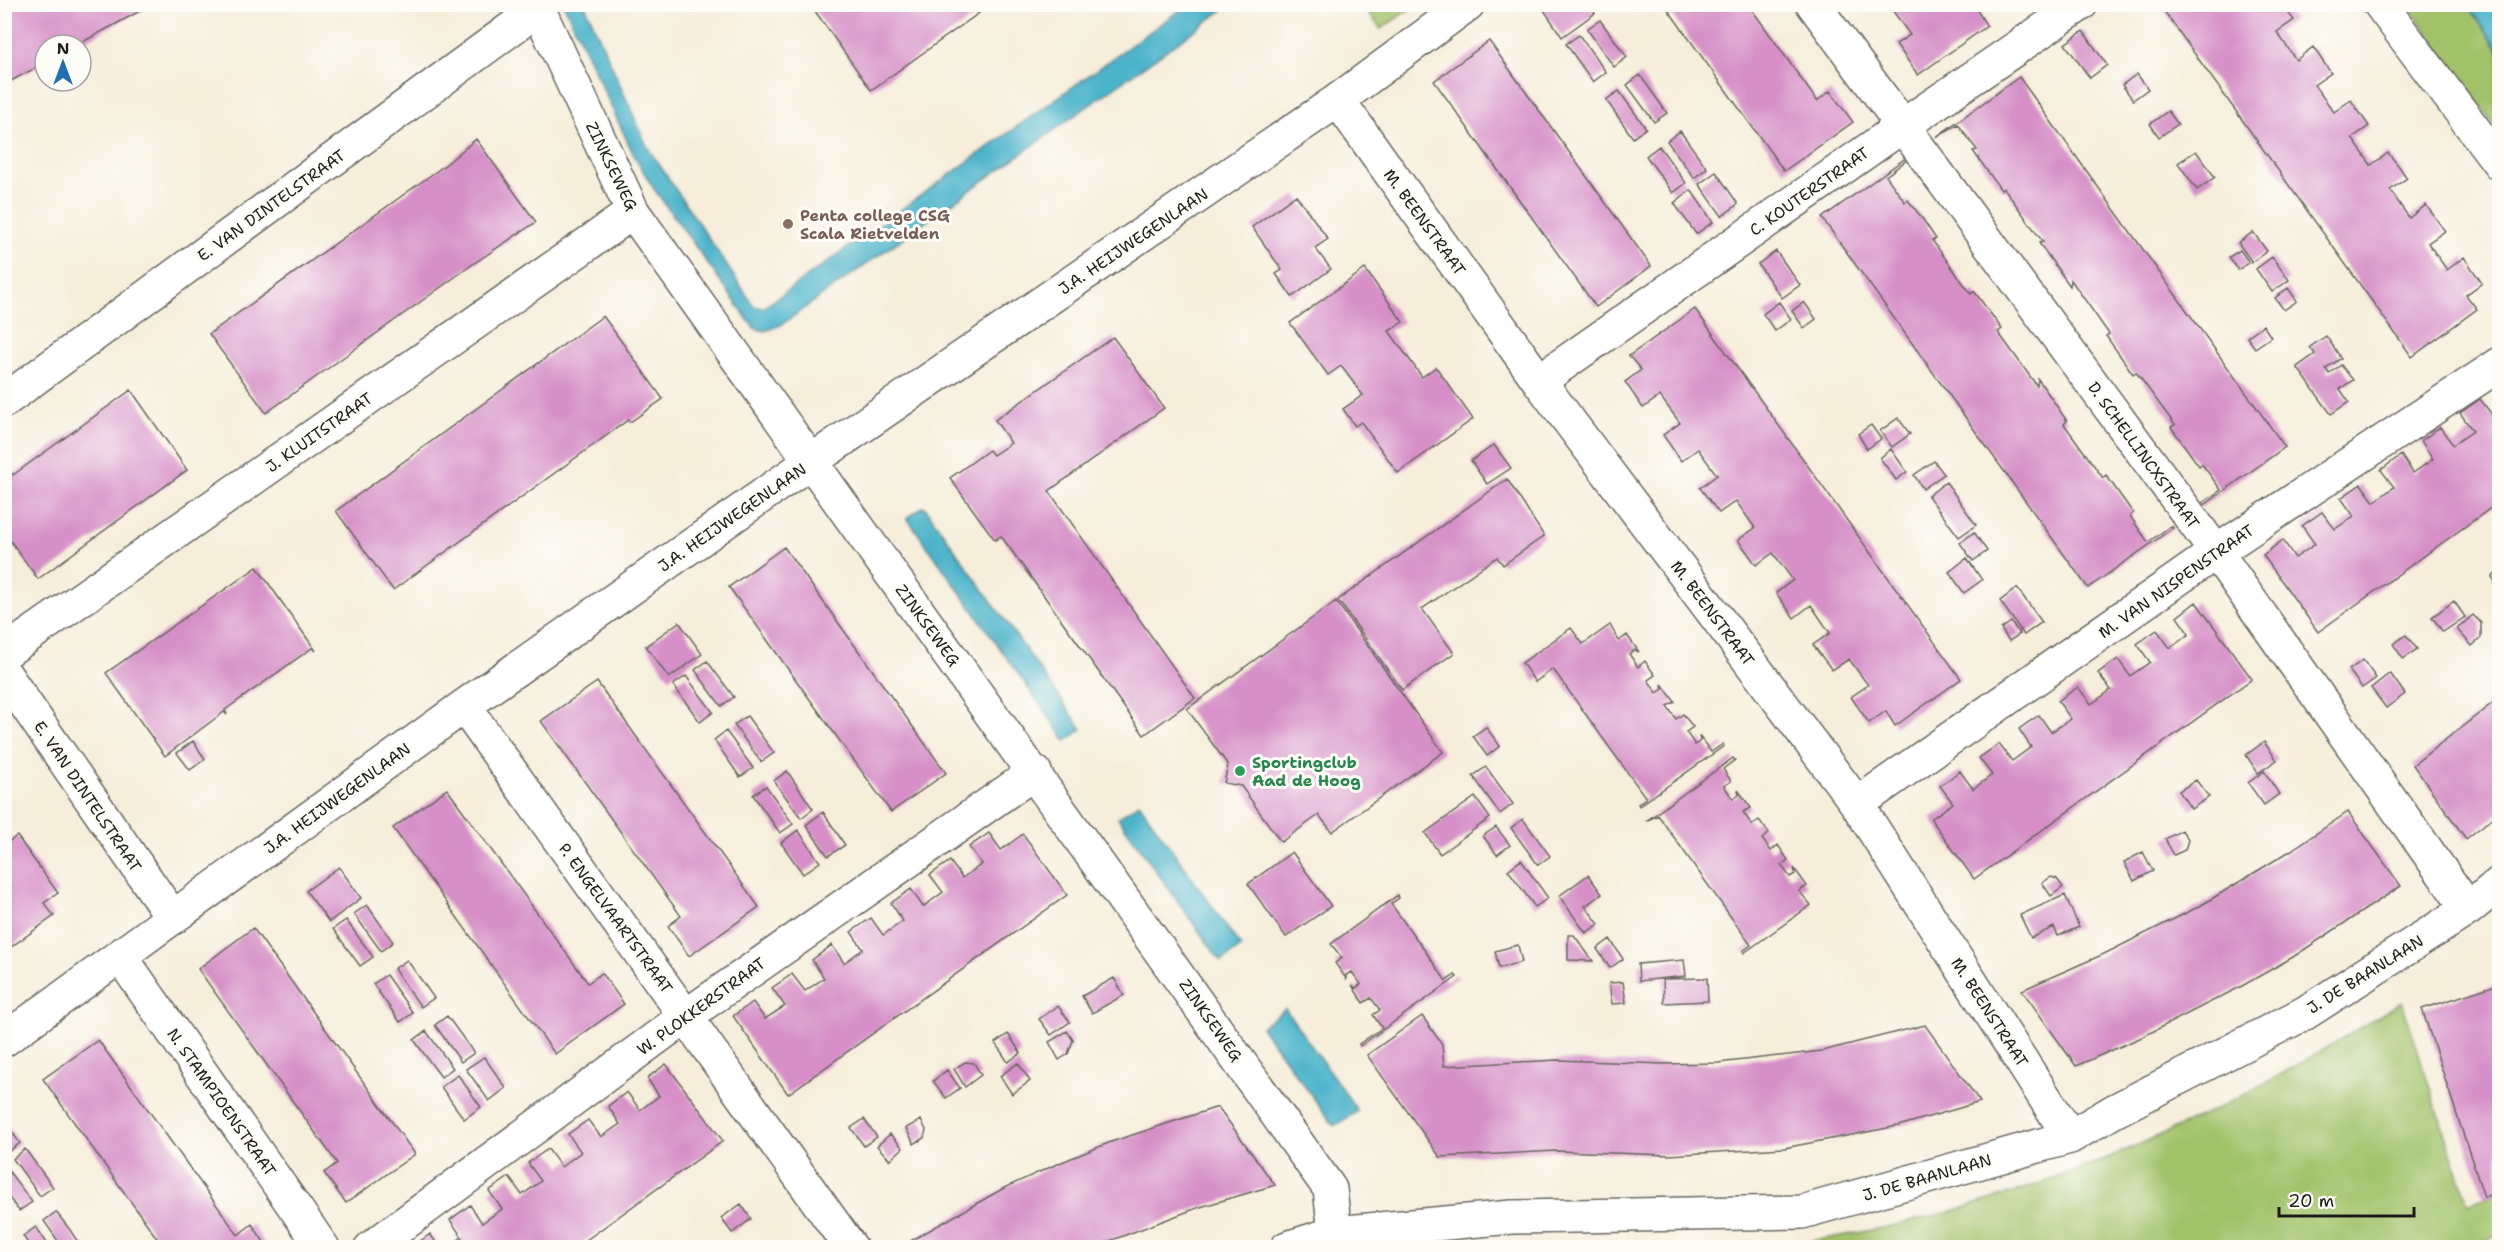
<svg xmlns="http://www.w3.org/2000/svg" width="2504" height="1252" font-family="'Shantell Sans',sans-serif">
	<rect width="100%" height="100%" fill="#fdfcf7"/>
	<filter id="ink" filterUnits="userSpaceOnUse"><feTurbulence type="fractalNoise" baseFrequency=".0167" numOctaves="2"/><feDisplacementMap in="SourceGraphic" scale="12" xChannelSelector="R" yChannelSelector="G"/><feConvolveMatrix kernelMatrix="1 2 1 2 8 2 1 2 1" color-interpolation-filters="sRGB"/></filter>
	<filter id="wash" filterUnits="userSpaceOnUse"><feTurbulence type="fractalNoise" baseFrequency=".008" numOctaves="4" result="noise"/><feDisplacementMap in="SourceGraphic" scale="24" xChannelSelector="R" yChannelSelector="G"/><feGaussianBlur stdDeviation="1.35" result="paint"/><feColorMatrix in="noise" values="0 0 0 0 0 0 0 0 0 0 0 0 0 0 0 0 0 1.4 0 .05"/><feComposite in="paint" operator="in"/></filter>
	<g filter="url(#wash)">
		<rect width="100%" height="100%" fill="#f6eedb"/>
		<path fill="#a2c26a" stroke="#5f6f43" stroke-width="1.5" d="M1362 5H1416L1381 29Z
			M2408 5H2467L2499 50V132Z
			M2402 1002 2468 1204 2499 1192V1235L2467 1247 1761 1248C1913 1230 2050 1188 2189 1122 2263 1088 2332 1044 2402 1002Z"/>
		<path fill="#4bb4ca" stroke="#346873" stroke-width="1.5" d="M564 5H585L648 148 754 306 763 308 1187 5H1230L781 325 765 331 754 328 654 189 635 158Z
			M2467 5H2499V50Z
			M924 506 1082 729 1066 741 907 518Z
			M1139 803 1241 947 1221 962 1118 818Z
			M1285 1009 1358 1111 1334 1126 1261 1027Z"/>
		<g id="blocks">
			<path fill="#d690c7" d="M4 4H153L77 45H45V63L5 84Z
				M810 4H973L979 13 871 90Z
				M1540 4H1589L1595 13 1562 37Z
				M1664 4H1748L1817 101 1830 91 1853 122 1784 171Z
				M1888 4H1973L1987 26 1918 75 1896 44 1910 35Z
				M2159 4H2257L2258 7 2262 5H2282L2294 20 2277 32 2296 60 2313 47 2331 73 2314 85 2334 112 2351 100 2369 126 2352 138 2371 165 2388 153 2398 165 2407 178 2390 190 2409 218 2426 205 2445 231 2428 243 2447 270 2464 257 2482 283 2466 295 2477 309 2412 357Z
				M1600 20 1627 57 1614 67 1587 29Z
				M2083 31 2107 65 2090 78 2065 44Z
				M1579 35 1606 72 1593 82 1566 44Z
				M1489 41 1651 266 1596 307 1434 81Z
				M2137 74 2148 89 2133 100 2122 85Z
				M1640 75 1667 113 1654 122 1627 85Z
				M2019 77 2285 447 2200 508 2199 505 2221 490 2202 464 2199 466 2171 427 2175 425 2136 372 2133 374 2106 336 2109 334 2071 280 2070 286 2039 243 2043 242 2004 188 2001 190 1973 151 1977 150 1958 124 1936 137Z
				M1619 91 1646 128 1633 138 1606 100Z
				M2168 111 2178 124 2159 137 2150 124Z
				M1680 131 1707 168 1694 178 1667 141Z
				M476 139 536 222 473 264 266 413 209 334 445 165Z
				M1659 146 1686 183 1673 193 1646 156Z
				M2196 151 2215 177 2197 190 2178 163Z
				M1907 157 1908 159 1886 176 1905 202 1908 200 1922 218 1936 239 1932 240 1971 294 1974 291 2002 329 1998 332 2037 386 2038 379 2067 421 2064 424 2103 478 2106 475 2133 513 2130 516 2148 542 2171 526 2173 528 2088 588 1822 218Z
				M1716 172 1738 204 1722 216 1699 184Z
				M1691 190 1713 222 1696 234 1674 203Z
				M1296 195 1328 239 1315 248 1331 269 1292 297 1276 274 1282 270 1252 227Z
				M2253 232 2267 251 2252 262 2238 243Z
				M2240 250 2249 262 2238 270 2229 257Z
				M1776 251 1800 285 1782 298 1758 264Z
				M2272 257 2289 280 2272 292 2256 269Z
				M1365 269 1403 322 1389 331 1422 377 1436 367 1473 419 1398 473 1361 422 1355 426 1343 409 1363 395 1341 366 1328 375 1290 323Z
				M2288 288 2297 301 2284 310 2275 298Z
				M1779 302 1791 319 1775 331 1763 314Z
				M1804 302 1816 319 1804 328 1792 311Z
				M1695 309 1961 679 1895 726 1886 711 1869 723 1851 697 1868 685 1849 659 1832 670 1813 645 1830 633 1811 605 1794 618 1776 593 1793 580 1773 553 1756 565 1747 552 1738 540 1755 528 1736 501 1719 513 1700 488 1717 475 1698 449 1681 461 1663 435 1680 423 1660 396 1643 408 1625 382 1641 370 1629 356Z
				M603 316 663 399 630 422 628 420 393 590 336 511Z
				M2263 325 2271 337 2255 348 2247 337Z
				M2326 336 2341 358 2326 369 2329 374 2341 365 2353 380 2340 389 2349 402 2331 414 2297 367 2315 354 2310 347Z
				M1113 337 1164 408 1049 491 1195 698 1144 735 1001 536 995 540 950 478 989 450 993 455 1011 443 995 420Z
				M131 390 187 470 38 579 4 532V477L11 472 13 475Z
				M2480 399 2493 416 2499 411V502L2318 632 2263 555 2283 540 2295 558 2315 544 2302 526 2322 512 2335 529 2354 516 2341 498 2361 484 2374 502 2394 487 2381 470 2401 455 2413 473 2433 459 2421 441 2440 427 2453 445 2473 431 2460 413Z
				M1898 418 1910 434 1892 447 1880 431Z
				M1871 425 1881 439 1867 449 1858 434Z
				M1494 445 1511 468 1487 484 1471 461Z
				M1891 449 1907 472 1896 480 1880 458Z
				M1934 461 1944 474 1923 489 1914 475Z
				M1507 479 1544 536 1503 565 1497 557 1422 609 1454 653 1402 690 1338 600Z
				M1946 482 1976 525 1959 537 1928 496Z
				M1974 532 1987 551 1973 561 1960 543Z
				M784 547 946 773 891 812 729 587Z
				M1967 558 1982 580 1964 593 1949 572Z
				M257 567 316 651 312 648 225 710 227 715 224 712 165 756 106 673Z
				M2499 572V587L2492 577Z
				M2017 588 2042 622 2024 635 2000 601Z
				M1336 601 1443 752 1332 832 1319 815 1281 842 1241 786 1224 783 1228 765 1187 709Z
				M2454 601 2465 617 2443 632 2432 617Z
				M2196 602 2252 679 1974 879 1931 819 1953 803 1940 786 1960 771 1973 789 1992 775 1979 758 1999 744 2012 761 2031 747 2019 729 2039 715 2051 732 2071 719 2058 701 2078 687 2091 704 2111 690 2098 673 2118 659 2130 676 2150 662 2137 644 2157 630 2170 648 2189 634 2177 617Z
				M2473 615 2481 623V638L2472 646 2457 629Z
				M679 622 702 654 669 678 646 646Z
				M2011 622 2020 634 2009 641 2001 629Z
				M1610 625 1619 641 1627 635 1639 652 1635 650 1629 654 1638 667 1645 661 1655 675 1648 680 1657 693 1663 689 1662 684 1675 702 1667 706 1676 719 1683 714 1693 727 1686 732 1695 745 1700 741 1699 736 1711 752 1723 744 1724 746 1639 806 1638 804 1646 798 1553 669 1535 682 1522 663 1571 628 1583 644Z
				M2406 635 2417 649 2403 659 2393 644Z
				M2363 660 2376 678 2362 688 2349 670Z
				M707 661 734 697 721 706 695 670Z
				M2390 673 2405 694 2386 708 2371 688Z
				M686 676 713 712 700 722 673 685Z
				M597 682 759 907 689 956 668 926 681 916 541 721Z
				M2499 698V813L2466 839 2413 765Z
				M747 716 774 753 761 762 734 725Z
				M1486 727 1500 746 1487 756 1473 736Z
				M726 731 753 768 740 777 714 740Z
				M193 741 205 759 190 770 177 753Z
				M2264 742 2277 760 2258 773 2246 755Z
				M1733 758 1735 760 1723 769 1731 781 1724 786 1733 799 1739 795 1738 790 1751 808 1743 812 1752 825 1759 820 1769 833 1762 839 1771 851 1778 845 1788 860 1781 865 1790 877 1795 874 1794 868 1807 886 1799 891 1811 905 1744 953 1743 951 1751 945 1658 815 1646 821Z
				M1486 767 1513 804 1500 814 1473 776Z
				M787 771 813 809 801 818 774 781Z
				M2264 771 2279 794 2264 805 2248 783Z
				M2196 780 2209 797 2191 809 2179 791Z
				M766 786 793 824 780 833 753 795Z
				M447 789 588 983 602 973 624 1004 555 1054 393 828Z
				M1475 797 1490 818 1440 854 1425 833Z
				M823 812 845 845 828 856 806 825Z
				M2348 812 2401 886 2293 957 2242 986 2142 1037 2076 1066 2022 990 2104 954 2200 906 2290 851Z
				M1523 819 1550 856 1538 865 1511 828Z
				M1496 827 1510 845 1497 855 1483 836Z
				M798 830 820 862 803 874 781 843Z
				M2182 830 2188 840 2185 850 2174 855 2165 839Z
				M989 833 1001 850 1023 834 1067 895 788 1094 733 1016 753 1002 765 1019 785 1006 772 988 792 974 805 991 824 978 812 960 832 945 844 963 863 949 851 932 871 918 883 935 903 921 891 903 911 889 923 907 943 892 930 875 950 861 962 878 982 864 969 847Z
				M17 836 58 893 44 903 54 916 4 952V845Z
				M1292 852 1331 906 1286 937 1248 884Z
				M2143 852 2153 871 2134 881 2124 862Z
				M1521 860 1548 898 1535 907 1508 870Z
				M339 867 361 898 329 922 306 891Z
				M1588 875 1602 894 1585 906 1599 924 1586 933 1559 896Z
				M2051 877 2057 879 2063 887 2051 896 2042 883Z
				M1398 895 1399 898 1391 904 1428 955 1446 981 1455 975 1457 977 1360 1046 1359 1044 1382 1028 1373 1015 1380 1010 1371 998 1363 1003 1352 985 1356 988 1361 984 1352 972 1346 975 1347 980 1335 963 1342 958 1331 944Z
				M2065 895 2079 927 2058 936 2054 927 2031 938 2020 915Z
				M367 905 393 942 381 951 354 914Z
				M346 920 373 957 360 966 333 929Z
				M253 928 415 1154 346 1203 324 1173 337 1163 198 969Z
				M1568 935H1574L1593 961 1568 960Z
				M1610 939 1623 959 1610 968 1597 949Z
				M1518 945 1522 962 1499 968 1495 951Z
				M407 960 434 998 421 1007 394 969Z
				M1684 960 1686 976 1639 981 1638 964Z
				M386 975 413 1013 400 1022 373 984Z
				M1114 978 1124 995 1092 1013 1082 996Z
				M1707 978 1708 1001 1664 1003 1663 979Z
				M1623 982 1626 1003 1612 1004 1609 983Z
				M2499 984V1192L2484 1197 2422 1009Z
				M1058 1006 1070 1022 1051 1035 1039 1019Z
				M447 1016 474 1053 461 1062 435 1025Z
				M1422 1016 1442 1044 1444 1066 1558 1060 1664 1064 1718 1063 1822 1051 1925 1025 1980 1102 1898 1126 1784 1148 1669 1155 1557 1151 1440 1157 1367 1055Z
				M426 1031 453 1068 441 1077 414 1040Z
				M1067 1031 1073 1040 1068 1054 1059 1060 1049 1042Z
				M1008 1034 1021 1053 1008 1062 995 1043Z
				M98 1040 238 1235 252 1224 268 1248H164L43 1079Z
				M484 1057 506 1088 489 1101 466 1069Z
				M965 1062 974 1063 981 1075 965 1087 954 1069Z
				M1018 1063 1030 1081 1012 1094 1000 1076Z
				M666 1064 723 1141 575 1248H448L462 1237 450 1220 470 1205 482 1223 502 1209 489 1191 509 1177 522 1195 541 1181 528 1163 548 1149 561 1167 581 1152 568 1134 588 1120 601 1137 620 1124 608 1106 627 1092 640 1110 659 1096 647 1078Z
				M947 1070 960 1088 946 1098 933 1081Z
				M458 1075 481 1107 464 1119 441 1087Z
				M1218 1107 1275 1185 1197 1208 1091 1248H898L1004 1188 1057 1164 1111 1142Z
				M864 1119 877 1137 864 1146 851 1128Z
				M921 1120 926 1130 924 1138 914 1144 906 1128Z
				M4 1121 20 1143 4 1155Z
				M890 1134 903 1148 890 1160 877 1146Z
				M25 1149 53 1187 40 1196 13 1159Z
				M4 1165 32 1202 19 1211 4 1191Z
				M741 1204 751 1219 732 1233 721 1218Z
				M56 1212 70 1230 82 1248H63L44 1221Z
				M36 1227 49 1246 50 1248H31L23 1236Z
				M430 1234 440 1248H411Z"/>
		</g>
	</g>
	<g filter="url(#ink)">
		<use href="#blocks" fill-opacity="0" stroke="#68665f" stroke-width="1.5"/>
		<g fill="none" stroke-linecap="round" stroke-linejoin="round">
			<g stroke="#68665f" stroke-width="36">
				<path id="minor" d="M536 4 633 212 1330 1189 1335 1233
					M1813 4 2216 552 2468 909
					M2380 4 2500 164
					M1338 100 1539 381 1857 804 2070 1137
					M1539 381 1901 127 2081 4
					M4 401 538 9
					M4 653 633 212
					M4 673 173 918
					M464 706 851 1248
					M1857 804 2216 552 2500 364
					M121 957 323 1248
					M4 1040 464 706 810 462 1338 100 1468 4
					M371 1248 686 1016 1035 772
					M1287 1248 1335 1233 1512 1217 1802 1212 2070 1137 2114 1111 2305 1013 2468 909 2500 883"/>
			</g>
			<use href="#minor" stroke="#fff" stroke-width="33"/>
		</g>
	</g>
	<circle fill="#8d6e63" stroke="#fdfcf7" stroke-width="2" cx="788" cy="224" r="6"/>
	<circle fill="#2e9e5b" stroke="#fdfcf7" stroke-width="2" cx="1240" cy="771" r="6"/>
	<g text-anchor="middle" stroke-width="6" stroke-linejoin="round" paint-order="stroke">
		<g font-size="16" fill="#1c1c1c" stroke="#fdfcf7">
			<text transform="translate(612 166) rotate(64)" y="6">ZINKSEWEG</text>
			<text transform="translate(1809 191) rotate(-35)" y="6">C. KOUTERSTRAAT</text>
			<text transform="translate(271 205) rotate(-36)" y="6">E. VAN DINTELSTRAAT</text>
			<text transform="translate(1425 222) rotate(54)" y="6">M. BEENSTRAAT</text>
			<text transform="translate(1133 241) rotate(-34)" y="6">J.A. HEIJWEGENLAAN</text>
			<text transform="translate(319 432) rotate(-35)" y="6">J. KLUITSTRAAT</text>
			<text transform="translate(2144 455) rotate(54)" y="6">D. SCHELLINCXSTRAAT</text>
			<text transform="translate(732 517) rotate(-35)" y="6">J.A. HEIJWEGENLAAN</text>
			<text transform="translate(2176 581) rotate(-35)" y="6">M. VAN NISPENSTRAAT</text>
			<text transform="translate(1713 613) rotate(53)" y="6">M. BEENSTRAAT</text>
			<text transform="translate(928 625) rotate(54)" y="6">ZINKSEWEG</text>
			<text transform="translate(88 796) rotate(56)" y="6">E. VAN DINTELSTRAAT</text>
			<text transform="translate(337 798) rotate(-36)" y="6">J.A. HEIJWEGENLAAN</text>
			<text transform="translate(616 918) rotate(54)" y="6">P. ENGELVAARTSTRAAT</text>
			<text transform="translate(2365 974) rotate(-32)" y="6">J. DE BAANLAAN</text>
			<text transform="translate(701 1006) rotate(-36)" y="6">W. PLOKKERSTRAAT</text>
			<text transform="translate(1990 1012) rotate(57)" y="6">M. BEENSTRAAT</text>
			<text transform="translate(1211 1020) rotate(55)" y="6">ZINKSEWEG</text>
			<text transform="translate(222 1102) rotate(55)" y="6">N. STAMPIOENSTRAAT</text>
			<text transform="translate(1927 1177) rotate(-16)" y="6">J. DE BAANLAAN</text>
		</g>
		<g font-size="16" font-weight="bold" fill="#785e54" stroke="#fdfcf7" text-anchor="start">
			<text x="800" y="221">Penta college CSG<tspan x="800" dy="18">Scala Rietvelden</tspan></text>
		</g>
		<g font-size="16" font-weight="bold" fill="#27864d" stroke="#fdfcf7" text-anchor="start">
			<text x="1252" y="768">Sportingclub<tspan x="1252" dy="18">Aad de Hoog</tspan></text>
		</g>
	</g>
	<rect width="2504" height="1252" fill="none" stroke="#fdfcf7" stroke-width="24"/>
	<g transform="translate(63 63)"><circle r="28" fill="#fdfcf7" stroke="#a3a29f" stroke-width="1.5"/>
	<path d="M0-4.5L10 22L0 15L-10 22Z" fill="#1f6fb2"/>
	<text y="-9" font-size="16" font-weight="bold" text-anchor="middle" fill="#1c1c1c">N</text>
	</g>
	<path d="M2279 1207v9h135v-9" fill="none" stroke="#1c1c1c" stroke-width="3"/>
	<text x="2288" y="1207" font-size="18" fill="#1c1c1c" stroke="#fdfcf7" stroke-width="4.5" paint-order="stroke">20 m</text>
</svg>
